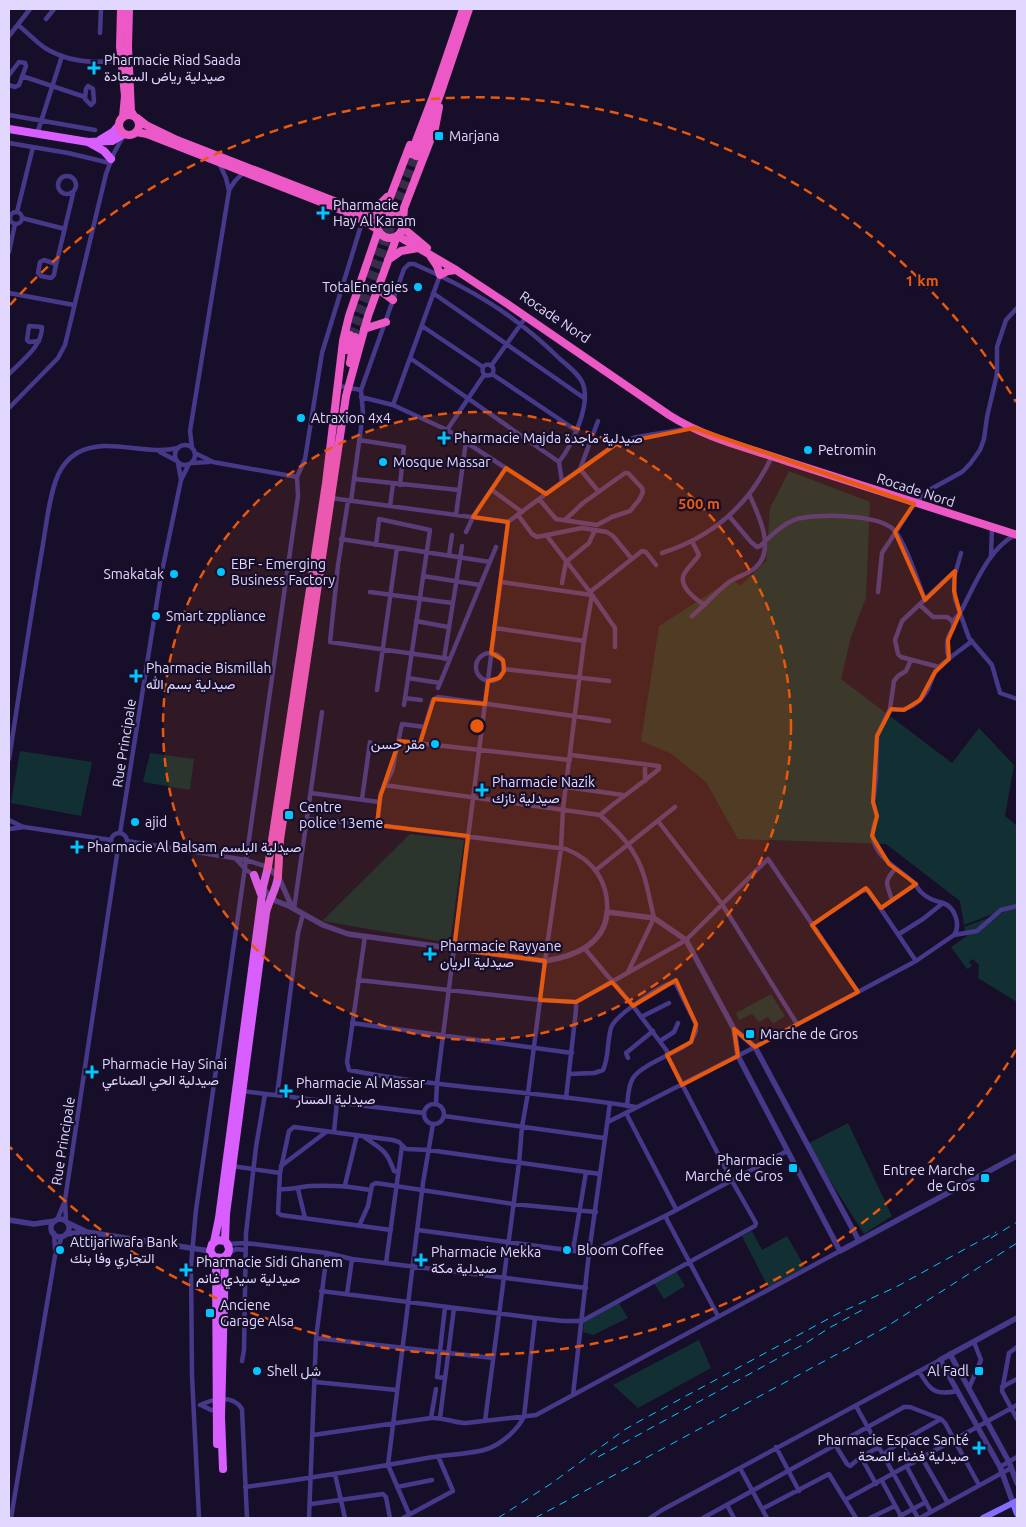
<svg xmlns="http://www.w3.org/2000/svg" width="1026" height="1527" font-family="Ubuntu,Vazirmatn,sans-serif">
	<rect width="100%" height="100%" fill="#170f29"/>
	<path fill="#123033" d="M789 471 870 502 866 598 851 637 841 679 952 763 979 728 1014 765 1005 816 1017 826V905L964 925 960 901 886 844 738 839 706 782 672 754 641 741 659 626 732 579 740 586 766 561 770 508Z
		M20 751 92 762 81 816 11 803Z
		M150 753 194 759 190 790 143 782Z
		M410 834 464 840 450 943 322 921Z
		M1017 907V1002L978 978 979 965 973 959 969 962 972 966 967 969 951 947 967 936 964 927Z
		M771 994 785 1016 773 1024 768 1017 759 1022 752 1014 739 1020 736 1013Z
		M848 1123 892 1216 864 1234 807 1144Z
		M752 1231 762 1250 787 1236 805 1267 768 1287 742 1236Z
		M676 1271 685 1286 664 1299 654 1283Z
		M619 1303 628 1318 593 1335 583 1332 584 1322Z
		M699 1340 711 1368 638 1408 613 1385Z"/>
	<g fill="none" stroke-linecap="round" stroke-linejoin="round">
		<path stroke="#352d49" stroke-width="8" stroke-dasharray="8 4" stroke-linecap="butt" d="M350 335 379 241 411 154
			M355 337 385 244 416 157"/>
		<path stroke="#463989" stroke-width="4.5" d="M46 19 54 9
			M18 25C27 32 35 41 45 48 68 62 95 64 121 60
			M100 33 101 9
			M9 36 30 9
			M9 75 19 62 25 63 26 66 19 85 15 87 9 85
			M22 76 85 97
			M88 86 93 89 94 102 91 105 85 99 86 89Z
			M9 115 95 130
			M37 134 62 56
			M9 143 68 153 110 163
			M58 185a9 9 0 1 1 18 0a9 9 0 1 1-18 0Z
			M229 190 235 181 244 172
			M17 212 33 147
			M10 218a6 6 0 1 1 12 0a6 6 0 1 1-12 0Z
			M22 218 65 229
			M9 252 15 224
			M44 260 56 264 54 275 51 278 41 276 38 273 40 262Z
			M56 265 73 194
			M9 293 74 305
			M433 293 584 398
			M422 326 483 367
			M410 358 559 462 562 482
			M482.5 370a5.5 5.5 0 1 1 11 0a5.5 5.5 0 1 1-11 0Z
			M491 366 526 317
			M9 374C22 360 42 347 42 327L29 326 27 340 29 342 39 341
			M492 374 577 431
			M339 386 361 390
			M361 397 393 405 447 430 546 494
			M393 405 440 275
			M9 408 58 358 65 345 106 174 114 153 124 135
			M598 421 580 469 599 492
			M447 430 484 375
			M359 440 404 447 400 485
			M175 455a10 10 0 1 1 20 0a10 10 0 1 1-20 0Z
			M192 448 190 431 229 191 226 178 219 163
			M160 452 175 460
			M195 453 213 462 297 477
			M178 463 181 479
			M192 463 209 462
			M354 479 459 490
			M492 490 522 512
			M331 498 508 522 562 482 616 444 637 437 692 428
			M539 499 556 519 597 525 612 517 630 511 639 500 643 492 642 488 628 473H625L583 503 565 520
			M348 501 338 565 330 642 450 659
			M351 501 363 413 361 390 404 269 409 264H414C472 289 515 315 560 359 568 366 579 374 583 384 591 405 572 445 559 462
			M390 506 393 484
			M456 515 466 441
			M518 515 532 534 537 537 582 528 607 532 613 536 632 559
			M729 516 751 542 757 547 760 546C771 536 781 525 794 520 814 513 879 514 894 530 906 543 918 582 925 600
			M466 532 473 517 506 468
			M547 536 590 592 615 628V647
			M341 539 490 562
			M692 541 699 555C695 561 688 567 684 574 678 586 696 600 705 605
			M376 545 379 519 430 530 404 705
			M662 553C712 537 750 504 772 456
			M961 553 954 578 955 599 969 638 992 665 1000 693 1017 699
			M449 555 452 535
			M991 556 992 527
			M423 576 480 585
			M562 583 566 562 589 543 595 530
			M370 592 452 603
			M590 592 642 551 646 552 656 565
			M878 592 882 553 914 504 931 489 962 472 970 464 980 450 984 439 987 417 997 374V347L1006 320 1017 308
			M920 605 933 617H947C958 623 952 629 948 638 946 645 947 652 949 659
			M692 616C705 605 716 592 729 582 738 576 749 574 756 567 776 549 758 514 749 494
			M416 621 448 627
			M953 621 960 613C974 587 988 549 1015 535
			M495 628 584 641
			M476 667a14 14 0 1 1 28 0a14 14 0 1 1-28 0Z
			M444 659 462 546
			M911 660 906 671 898 676 894 681 890 709 877 736 876 779 873 802 877 816C876 821 873 825 873 831 870 854 897 868 912 881 916 884 918 890 922 893 928 899 935 901 943 903
			M939 667 901 657 898 654 895 640 902 621 954 572
			M504 669 609 681
			M408 678 440 683
			M438 688 496 547
			M377 690 397 548
			M405 698 421 700
			M890 709C907 712 920 704 928 689 931 682 933 674 938 668 948 658 961 650 972 641
			M399 741 570 760
			M420 743 433 700 438 697 609 721
			M571 755 659 766V769C640 785 619 799 600 815
			M9 759C20 689 30 619 42 550 46 528 49 495 58 475 62 466 69 458 77 453 106 436 145 456 178 448
			M645 764V781
			M384 785 600 815C613 827 627 840 636 857 646 874 649 898 654 918L628 972
			M566 787 623 795
			M311 793 379 802
			M362 799 370 742
			M307 819 377 825 566 849C594 860 609 883 607 912
			M9 820 23 827
			M658 821 722 904 797 1024
			M377 825 381 793 392 771 402 724 425 727
			M9 829 24 827 111 840
			M120 833 161 576 181 480 189 464
			M111 841a8 8 0 1 1 16 0a8 8 0 1 1-16 0Z
			M127 841 246 860 268 867
			M236 859 245 869 255 876
			M596 870 675 807
			M892 900C887 883 883 883 895 869
			M881 908 916 884
			M294 909 322 712
			M812 925 862 891 868 890 916 961
			M954 935 977 931 1001 910 1017 906
			M365 936 347 1062 349 1070C444 1089 541 1091 636 1107
			M358 980 540 1000 576 1002 686 940 768 859 858 992
			M641 1017 669 1003
			M352 1023 572 1053
			M660 1041 674 1032 678 1023
			M628 1058 626 1053 653 1031
			M569 1074 594 1073 603 1070C609 1058 607 1041 611 1028 614 1016 662 984 675 982L696 1024V1031L691 1042C677 1053 642 1064 633 1078 628 1086 628 1097 627 1106
			M242 1091 424 1113
			M277 1095 298 933 303 914
			M566 1098 576 1010V1002
			M424 1114a10 10 0 1 1 20 0a10 10 0 1 1-20 0Z
			M436 1104 437 1083 508 522
			M626 1113 676 1209
			M444 1116 604 1138
			M608 1122 755 1047 916 961 954 935C961 925 955 907 943 903L923 919 899 934
			M334 1132 337 1102
			M364 1137C382 1150 386 1149 394 1171L398 1172
			M232 1166 280 1173
			M281 1166 326 1132
			M345 1185 357 1135
			M279 1189C290 1190 299 1187 310 1186 331 1185 350 1186 370 1190
			M298 1189 305 1218
			M665 1216 718 1316
			M57 1220 64 1203
			M66 1221 65 1200 118 848
			M359 1226 368 1206 372 1185 376 1183 513 1204 596 1212
			M391 1230 281 1215 278 1213 280 1173 289 1131 294 1127 393 1140 399 1142 406 1149 429 1150 600 1174
			M418 1230 589 1253 665 1216 787 1151
			M54 1233 55 1249
			M227 1244 245 1243 327 1253 352 1259 586 1288
			M573 1250 586 1172
			M229 1253 236 1249 245 1250
			M386 1263 402 1146
			M321 1291 535 1318 563 1321H582L755 1226 756 1223 732 1181 667 1055V1051L633 1006 585 949
			M347 1294 352 1259
			M445 1307 437 1377 445 1378
			M316 1338 493 1358
			M1017 1347 1009 1353 1002 1391 1017 1419
			M242 1361 244 1350 246 1233 256 1147 265 1094
			M919 1371C929 1389 934 1396 957 1391
			M315 1382 397 1390
			M1002 1387 1017 1379
			M969 1388 981 1360 974 1342
			M573 1395 589 1253 610 1103
			M200 1405C213 1399 233 1394 242 1409L247 1518
			M201 1405 211 1410H217
			M856 1406 918 1518
			M431 1418 436 1389
			M440 1418 454 1308
			M485 1421 519 1163 522 1127 528 1093 545 961 561 848 563 809 584 641 592 595 501 582
			M313 1435 431 1418C444 1417 454 1423 466 1423L536 1415 840 1251
			M900 1442 913 1463
			M836 1446 847 1464 850 1466 861 1457 879 1447
			M776 1447 799 1491
			M884 1454 900 1442 941 1419
			M861 1457 876 1484
			M922 1458 948 1503
			M907 1467 931 1512
			M1000 1467 1017 1457
			M740 1468 767 1518
			M335 1474 345 1518
			M882 1481 902 1518
			M245 1487C306 1479 366 1469 427 1458 446 1454 469 1455 487 1449 502 1444 517 1430 524 1417L535 1318
			M397 1487 432 1480
			M845 1500 1017 1405
			M311 1504 383 1494 386 1497 390 1518
			M727 1505 734 1518
			M762 1509 829 1474 856 1518
			M409 1514 388 1465 423 1183 433 1124
			M900 1516 926 1502
			M11 1518 55 1256 62 1236
			M199 1518 192 1376 191 1265 196 1210 298 496 297 477 305 459 322 353 363 219
			M309 1518 316 1338 327 1253
			M403 1518 453 1491 438 1456
			M650 1518 662 1510 940 1360
			M703 1518 904 1407H910L941 1419 945 1423 979 1485
			M870 1518 895 1506
			M920 1518 1011 1468"/>
		<path stroke="#463989" stroke-width="5.5" d="M268 867 279 878 292 907
			M263 887 268 895 276 901 289 906 323 925 348 934 545 961C572 957 605 945 607 912L654 918 686 940 734 1029 755 1047 859 1241
			M734 1029 738 1056 840 1251 1017 1156
			M51 1228a9 9 0 1 1 18 0a9 9 0 1 1-18 0Z
			M9 1220 34 1224 55 1221
			M68 1223 87 1232 210 1251
			M66 1234 85 1232
			M950 1354 1009 1462 1017 1483
			M1013 1503 1000 1467 940 1360 1017 1318"/>
		<path stroke="#846eff" stroke-width="6" d="M1013 1503 1017 1514
			M983 1518 1017 1501"/>
		<path stroke="#d85eff" stroke-width="8" d="M9 129 88 142 112 141 124 134
			M100 140 113 132 119 125
			M88 142 104 151 111 159
			M254 875 261 894
			M225 1241 218 1240 212 1244 210 1251 214 1257 223 1258C230 1254 231 1247 225 1241L226 1214 266 913C269 899 277 889 278 876
			M214 1242 219 1218 263 887 268 867
			M216 1258 217 1444
			M223 1469 221 1417 225 1257"/>
		<path stroke="#ec58c6" stroke-width="8" d="M121 9 120 46 125 96 123 117
			M129 9 128 47 131 111 134 116
			M119 125a10 10 0 1 1 20 0a10 10 0 1 1-20 0Z
			M137 118 146 125 177 140 365 213 374 215 382 214
			M136 132 147 134 354 215 377 229
			M411 154 434 94 463 9
			M416 156 440 95 469 9
			M363 211 378 206 387 197
			M377 225a13 13 0 1 1 26 0a13 13 0 1 1-26 0Z
			M384 213 410 145
			M403 221 404 208 435 128 439 107
			M403 228 427 248
			M398 236 456 270 506 303 669 415C705 438 749 448 789 462 865 487 941 511 1017 535
			M431 257 437 266 440 275 448 271 456 270
			M388 260 401 251 418 248
			M377 288 393 300
			M364 329 386 322
			M347 350 350 335
			M350 363 355 337
			M268 867 326 483 343 341 349 316 378 231
			M278 876 280 840 346 396 368 316 397 236"/>
		<path stroke="#03c5ff" stroke-width="1" stroke-dasharray="8 6" stroke-linecap="butt" d="M991 1238 1017 1222
			M598 1457 806 1343 829 1328 864 1309
			M498 1518 552 1483 624 1430 638 1422 839 1313 896 1287 996 1232
			M535 1518 854 1345 886 1327 1017 1243"/>
	</g>
	<path fill="#e8590c" fill-opacity="0.2" stroke="#e8590c" stroke-width="4" stroke-linejoin="round" d="M694 428 914 504 895 532 925 600 955 571 954 591 960 613 948 640 949 659 935 672 920 700 904 710 891 709 877 736 873 802 877 816 872 836 889 864 916 884 881 908 866 888 812 925 858 992 755 1047 734 1029 738 1056 682 1085 667 1055 691 1042 696 1024 676 980 633 1006 612 982 576 1002 540 1000 545 961 454 949 468 836 377 825 380 797 399 741 420 743 434 699 485 704 488 681 499 678 504 671 503 660 491 653 508 522 473 517 506 468 546 494 616 444Z"/>
	<circle cx="477" cy="726" r="314" fill="#e8590c" fill-opacity=".12"/>
	<g fill="none" stroke="#e8590c" stroke-width="2.5" stroke-dasharray="9 6">
		<circle cx="477" cy="726" r="314"/>
		<path d="M1016 1050A629 629 0 0 1 10 1147M10 305A629 629 0 0 1 1016 402"/>
	</g>
	<g fill="#03c5ff" stroke="#170f29" stroke-width="2">
		<path d="M91.5 60.5h5v5h5v5h-5v5h-5v-5h-5v-5h5z"/>
		<rect x="434" y="131" width="10" height="10" rx="2.5"/>
		<path d="M320.5 205.5h5v5h5v5h-5v5h-5v-5h-5v-5h5z"/>
		<circle cx="418" cy="287" r="5"/>
		<circle cx="301" cy="418" r="5"/>
		<path d="M441.5 430.5h5v5h5v5h-5v5h-5v-5h-5v-5h5z"/>
		<circle cx="808" cy="450" r="5"/>
		<circle cx="383" cy="462" r="5"/>
		<circle cx="221" cy="572" r="5"/>
		<circle cx="174" cy="574" r="5"/>
		<circle cx="156" cy="616" r="5"/>
		<path d="M133.5 668.5h5v5h5v5h-5v5h-5v-5h-5v-5h5z"/>
		<circle cx="435" cy="744" r="5"/>
		<path d="M479.5 782.5h5v5h5v5h-5v5h-5v-5h-5v-5h5z"/>
		<rect x="284" y="810" width="10" height="10" rx="2.5"/>
		<circle cx="135" cy="822" r="5"/>
		<path d="M74.5 839.5h5v5h5v5h-5v5h-5v-5h-5v-5h5z"/>
		<path d="M427.5 946.5h5v5h5v5h-5v5h-5v-5h-5v-5h5z"/>
		<rect x="745" y="1029" width="10" height="10" rx="2.5"/>
		<path d="M89.5 1064.5h5v5h5v5h-5v5h-5v-5h-5v-5h5z"/>
		<path d="M283.5 1083.5h5v5h5v5h-5v5h-5v-5h-5v-5h5z"/>
		<rect x="788" y="1163" width="10" height="10" rx="2.5"/>
		<rect x="980" y="1173" width="10" height="10" rx="2.5"/>
		<circle cx="60" cy="1250" r="5"/>
		<circle cx="567" cy="1250" r="5"/>
		<path d="M418.5 1252.5h5v5h5v5h-5v5h-5v-5h-5v-5h5z"/>
		<path d="M183.5 1262.5h5v5h5v5h-5v5h-5v-5h-5v-5h5z"/>
		<rect x="205" y="1308" width="10" height="10" rx="2.5"/>
		<circle cx="257" cy="1371" r="5"/>
		<rect x="974" y="1366" width="10" height="10" rx="2.5"/>
		<path d="M976.5 1440.5h5v5h5v5h-5v5h-5v-5h-5v-5h5z"/>
	</g>
	<g text-anchor="middle" stroke-width="4.5" stroke-linejoin="round" paint-order="stroke">
		<g font-size="14" fill="#e1d7ff" stroke="#170f29" text-anchor="start">
			<text x="104" y="65">Pharmacie Riad Saada<tspan x="104" dy="16">صيدلية رياض السعادة</tspan></text>
			<text x="449" y="141">Marjana</text>
			<text x="333" y="210">Pharmacie<tspan x="333" dy="16">Hay Al Karam</tspan></text>
			<text x="408" y="292" text-anchor="end">TotalEnergies</text>
			<text x="311" y="423">Atraxion 4x4</text>
			<text x="454" y="443">Pharmacie Majda صيدلية ماجدة</text>
			<text x="818" y="455">Petromin</text>
			<text x="393" y="467">Mosque Massar</text>
			<text x="231" y="569">EBF - Emerging<tspan x="231" dy="16">Business Factory</tspan></text>
			<text x="164" y="579" text-anchor="end">Smakatak</text>
			<text x="166" y="621">Smart zppliance</text>
			<text x="146" y="673">Pharmacie Bismillah<tspan x="146" dy="16">صيدلية بسم الله</tspan></text>
			<text x="425" y="749" text-anchor="end">مقر حسن</text>
			<text x="492" y="787">Pharmacie Nazik<tspan x="492" dy="16">صيدلية نازك</tspan></text>
			<text x="299" y="812">Centre<tspan x="299" dy="16">police 13eme</tspan></text>
			<text x="145" y="827">ajid</text>
			<text x="87" y="852">Pharmacie Al Balsam صيدلية البلسم</text>
			<text x="440" y="951">Pharmacie Rayyane<tspan x="440" dy="16">صيدلية الريان</tspan></text>
			<text x="760" y="1039">Marche de Gros</text>
			<text x="102" y="1069">Pharmacie Hay Sinai<tspan x="102" dy="16">صيدلية الحي الصناعي</tspan></text>
			<text x="296" y="1088">Pharmacie Al Massar<tspan x="296" dy="16">صيدلية المسار</tspan></text>
			<text x="783" y="1165" text-anchor="end">Pharmacie<tspan x="783" dy="16">Marché de Gros</tspan></text>
			<text x="975" y="1175" text-anchor="end">Entree Marche<tspan x="975" dy="16">de Gros</tspan></text>
			<text x="70" y="1247">Attijariwafa Bank<tspan x="70" dy="16">التجاري وفا بنك</tspan></text>
			<text x="577" y="1255">Bloom Coffee</text>
			<text x="431" y="1257">Pharmacie Mekka<tspan x="431" dy="16">صيدلية مكة</tspan></text>
			<text x="196" y="1267">Pharmacie Sidi Ghanem<tspan x="196" dy="16">صيدلية سيدي غانم</tspan></text>
			<text x="220" y="1310">Anciene<tspan x="220" dy="16">Garage Alsa</tspan></text>
			<text x="267" y="1376">Shell شل</text>
			<text x="969" y="1376" text-anchor="end">Al Fadl</text>
			<text x="969" y="1445" text-anchor="end">Pharmacie Espace Santé<tspan x="969" dy="16">صيدلية فضاء الصحة</tspan></text>
		</g>
		<g font-size="14" fill="#e1d7ff" stroke="#170f29">
			<text transform="translate(555 317) rotate(34)" y="5">Rocade Nord</text>
			<text transform="translate(916 490) rotate(18)" y="5">Rocade Nord</text>
			<text transform="translate(124 743) rotate(-81)" y="5">Rue Principale</text>
			<text transform="translate(63 1141) rotate(-81)" y="5">Rue Principale</text>
		</g>
	</g>
	<circle cx="477" cy="726" r="8" fill="#e8590c" stroke="#170f29" stroke-width="2.5"/>
	<g font-size="15" text-anchor="middle" font-weight="bold" fill="#e8590c" stroke="#170f29" stroke-width="4.5" stroke-linejoin="round" paint-order="stroke">
		<text x="922" y="286">1 km</text>
		<text x="699" y="509">500 m</text>
	</g>
	<rect width="1026" height="1527" fill="none" stroke="#e1d7ff" stroke-width="20"/>
</svg>
